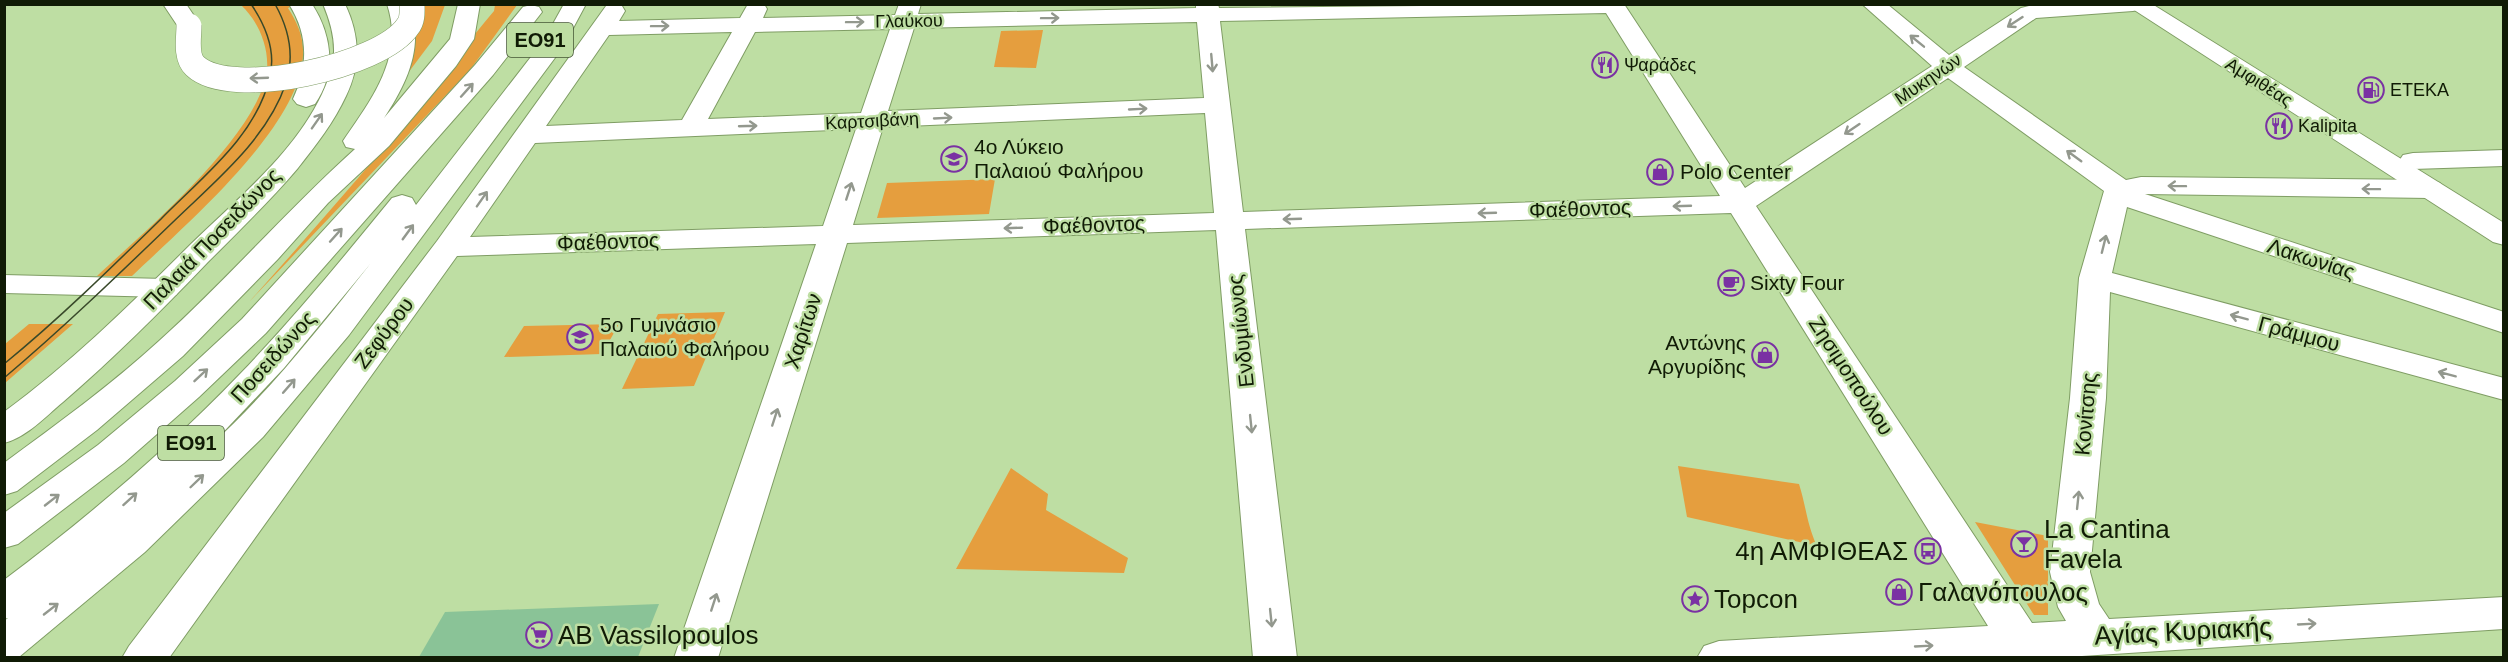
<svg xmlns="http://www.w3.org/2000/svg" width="2508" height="662" font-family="Arial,sans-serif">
	<rect width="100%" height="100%" fill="#bedea3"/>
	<path fill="#e59e3e" d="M241 5H295L288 8C297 22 304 37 303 55 301 127 183 227 132 276H97C144 232 260 134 267 70 269 46 258 21 241 5Z
		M404 5H445L432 41 402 81Z
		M495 5H517L470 70 250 301C309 235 367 169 423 101 448 71 469 40 494 11Z
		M1043 30 1036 68 994 67 1001 31Z
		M995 179 989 214 877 218 887 183Z
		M725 312 694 386 622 389 658 314Z
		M29 324H73L5 383V344Z
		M619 324 602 354 504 357 524 326Z
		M1678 466 1799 484C1806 506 1807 525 1817 546L1687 517Z
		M1011 468 1048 494 1046 510 1128 558 1124 573 956 569Z
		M1975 522 2048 536V615H2034Z"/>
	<path fill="#8ac397" d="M659 604 638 657H419L445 612Z"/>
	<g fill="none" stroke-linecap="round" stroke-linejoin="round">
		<g stroke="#7f9d64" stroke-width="2">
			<path id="minor" d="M615 4 622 6 625 11 619 21 740 18 748 4H764L767 9 763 18 895 15 899 4H921L918 14 1196 8V4H1218L1219 8 1624 4 1745 188 1932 66 1862 4H1887L1949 55 2021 8 2037 4H2144L2141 9 2133 11 2036 18 1964 67 2126 180 2141 177 2430 180 2440 183 2444 189 2440 195 2430 198 2145 194 2504 312V333L2127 207 2112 273 2504 378V400L2110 292 2106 398 2090 572 2099 604 2109 619 2504 597V629L2051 658H1697L1704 646 1719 641 1988 626 1731 213 1245 229 1297 658H1253L1216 230 847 243 718 658H674L816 244 457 256 169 658H122L129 646 437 241 606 6ZM1606 13 1720 196 1243 212 1220 21ZM1197 22 1204 98 888 111 914 28ZM890 29 861 113 708 119 755 32ZM732 32 682 120 546 126 609 35ZM1948 78 2104 191 2079 278 2070 398 2050 572 2058 607 2066 621 2032 623 1756 206ZM1205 113 1214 213 853 225 883 127ZM856 129 823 226 470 237 535 143Z
				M2504 150V166L2413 169 2403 167 2399 161 2403 155 2413 153Z
				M4 275 165 279 176 281 181 288 176 295 165 297 4 293Z"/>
		</g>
		<g stroke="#7f9d64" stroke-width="2">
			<path id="major" d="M289 4H312C332 35 337 73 315 104L306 107 297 104 293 99C308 66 309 36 289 4Z
				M323 4H345C360 36 361 65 346 96 334 122 316 145 298 168 270 201 238 232 207 263 161 311 114 358 63 402 45 417 27 437 4 443V412C72 362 132 303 191 244 242 194 309 142 331 71 338 49 332 25 323 4Z
				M2125 4H2152L2504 223V245L2493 242Z"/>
		</g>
		<g stroke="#7f9d64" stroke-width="2">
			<path id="highway" d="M163 4H186L201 26 197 31H181Z
				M387 4H409C425 46 407 83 384 118L450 39 458 4H480L474 39 456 66 389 146 328 203 278 259 183 356 97 430 17 491 4 495V463C57 424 111 385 159 341 227 280 287 210 355 149L346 147 343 141C371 100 405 57 387 4Z
				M564 4H586L563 47 349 335 263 437 145 552 19 657 4 658V621L8 618 4 619V580C88 517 168 449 240 374 294 318 343 258 392 198L402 195 412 198 416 205 544 40ZM371 263C321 326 271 390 212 444L284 368Z
				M531 5 539 7 542 12 493 75 266 333 199 397 124 463 18 544 4 548V513L98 445 175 381 242 319 475 65 523 7Z"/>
		</g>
		<use href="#minor" fill="#fff" fill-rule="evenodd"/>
		<use href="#major" fill="#fff" fill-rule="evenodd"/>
		<use href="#highway" fill="#fff" fill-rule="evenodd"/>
		<path stroke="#39492a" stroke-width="1.5" d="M4 364C59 319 110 269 161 219 201 178 257 136 270 76 276 50 266 26 251 4
			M4 378C62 329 117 276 172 223 214 182 267 140 286 83 295 55 289 29 275 4"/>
		<g stroke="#7f9d64" stroke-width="26" stroke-linecap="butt">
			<path id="highway-bridge" d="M189 26C189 37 185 57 195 66 231 100 382 66 408 26 413 20 412 11 412 4"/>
		</g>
		<use href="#highway-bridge" stroke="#fff" stroke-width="25"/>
	</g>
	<defs><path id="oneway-shaft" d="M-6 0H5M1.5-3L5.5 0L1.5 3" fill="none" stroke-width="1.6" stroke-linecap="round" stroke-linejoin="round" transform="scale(1.5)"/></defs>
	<g stroke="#93988e">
		<use href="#oneway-shaft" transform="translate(1050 18) rotate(-1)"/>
		<use href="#oneway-shaft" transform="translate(855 22) rotate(-1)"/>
		<use href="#oneway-shaft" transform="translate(2015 22) rotate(147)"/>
		<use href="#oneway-shaft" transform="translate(660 26) rotate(-1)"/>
		<use href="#oneway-shaft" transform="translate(1917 41) rotate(-141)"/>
		<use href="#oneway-shaft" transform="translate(1212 63) rotate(85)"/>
		<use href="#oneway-shaft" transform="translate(259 78) rotate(178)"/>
		<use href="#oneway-shaft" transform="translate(467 90) rotate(-48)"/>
		<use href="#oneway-shaft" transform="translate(1138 109) rotate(-3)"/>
		<use href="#oneway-shaft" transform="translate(943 118) rotate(-3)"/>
		<use href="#oneway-shaft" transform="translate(317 121) rotate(-55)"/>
		<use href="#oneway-shaft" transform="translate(748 126) rotate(-2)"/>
		<use href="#oneway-shaft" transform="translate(1852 129) rotate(146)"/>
		<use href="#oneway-shaft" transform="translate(2074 156) rotate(-144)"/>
		<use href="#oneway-shaft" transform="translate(2177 186) rotate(-179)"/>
		<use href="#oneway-shaft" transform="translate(2371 189) rotate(-179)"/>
		<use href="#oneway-shaft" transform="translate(849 191) rotate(-72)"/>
		<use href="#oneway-shaft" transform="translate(482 199) rotate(-55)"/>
		<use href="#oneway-shaft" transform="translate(1682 206) rotate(178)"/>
		<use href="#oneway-shaft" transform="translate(1487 213) rotate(178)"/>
		<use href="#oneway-shaft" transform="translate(1292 219) rotate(178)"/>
		<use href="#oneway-shaft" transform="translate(1013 228) rotate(178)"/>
		<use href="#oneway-shaft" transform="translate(408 232) rotate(-54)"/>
		<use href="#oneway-shaft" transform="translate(336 235) rotate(-48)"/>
		<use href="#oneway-shaft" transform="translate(2104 244) rotate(-76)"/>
		<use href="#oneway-shaft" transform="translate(2239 317) rotate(-165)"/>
		<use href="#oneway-shaft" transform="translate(2447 374) rotate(-165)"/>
		<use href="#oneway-shaft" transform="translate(201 375) rotate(-43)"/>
		<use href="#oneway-shaft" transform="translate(289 386) rotate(-49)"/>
		<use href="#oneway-shaft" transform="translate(775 417) rotate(-72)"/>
		<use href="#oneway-shaft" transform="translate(1251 424) rotate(84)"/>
		<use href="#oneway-shaft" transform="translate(197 481) rotate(-44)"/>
		<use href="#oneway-shaft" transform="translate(130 499) rotate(-42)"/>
		<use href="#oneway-shaft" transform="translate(52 500) rotate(-38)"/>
		<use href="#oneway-shaft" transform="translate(2078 500) rotate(-84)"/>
		<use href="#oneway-shaft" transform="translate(714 602) rotate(-72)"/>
		<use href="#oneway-shaft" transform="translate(51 609) rotate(-38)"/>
		<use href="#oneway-shaft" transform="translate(1271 618) rotate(84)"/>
		<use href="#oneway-shaft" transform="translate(2307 624) rotate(-3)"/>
		<use href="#oneway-shaft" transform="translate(1924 646) rotate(-3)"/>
	</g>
	<defs>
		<g id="restaurant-ring" transform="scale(1.35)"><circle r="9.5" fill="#bedea3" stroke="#7a31a3" stroke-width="1.5"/><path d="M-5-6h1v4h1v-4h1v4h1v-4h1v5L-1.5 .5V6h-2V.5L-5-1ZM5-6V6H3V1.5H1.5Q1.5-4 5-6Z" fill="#7a31a3"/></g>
		<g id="fuel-ring" transform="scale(1.35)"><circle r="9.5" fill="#bedea3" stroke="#7a31a3" stroke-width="1.5"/><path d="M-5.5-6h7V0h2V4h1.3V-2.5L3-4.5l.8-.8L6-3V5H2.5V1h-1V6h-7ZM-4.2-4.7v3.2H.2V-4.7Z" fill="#7a31a3"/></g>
		<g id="school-ring" transform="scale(1.35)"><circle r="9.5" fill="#bedea3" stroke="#7a31a3" stroke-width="1.5"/><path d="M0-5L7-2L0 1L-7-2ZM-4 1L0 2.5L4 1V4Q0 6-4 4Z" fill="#7a31a3"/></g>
		<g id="shop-ring" transform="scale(1.35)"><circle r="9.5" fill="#bedea3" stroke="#7a31a3" stroke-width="1.5"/><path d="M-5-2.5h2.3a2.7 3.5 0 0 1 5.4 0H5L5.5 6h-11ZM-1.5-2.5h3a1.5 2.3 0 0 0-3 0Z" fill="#7a31a3"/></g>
		<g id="cafe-ring" transform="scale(1.35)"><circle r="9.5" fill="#bedea3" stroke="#7a31a3" stroke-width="1.5"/><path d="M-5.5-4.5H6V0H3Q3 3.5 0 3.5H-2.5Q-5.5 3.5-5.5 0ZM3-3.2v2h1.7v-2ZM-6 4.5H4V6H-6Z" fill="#7a31a3"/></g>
		<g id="bar-ring" transform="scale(1.35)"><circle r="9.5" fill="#bedea3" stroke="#7a31a3" stroke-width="1.5"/><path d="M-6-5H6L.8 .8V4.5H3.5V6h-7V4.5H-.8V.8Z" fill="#7a31a3"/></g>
		<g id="bus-ring" transform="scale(1.35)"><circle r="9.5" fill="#bedea3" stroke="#7a31a3" stroke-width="1.5"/><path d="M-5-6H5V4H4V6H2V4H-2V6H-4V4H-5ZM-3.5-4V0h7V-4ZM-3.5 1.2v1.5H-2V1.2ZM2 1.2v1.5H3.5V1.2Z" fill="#7a31a3"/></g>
		<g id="sight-ring" transform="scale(1.35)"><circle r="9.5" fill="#bedea3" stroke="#7a31a3" stroke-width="1.5"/><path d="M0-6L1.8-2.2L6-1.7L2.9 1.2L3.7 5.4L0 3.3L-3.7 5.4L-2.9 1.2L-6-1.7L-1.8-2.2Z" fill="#7a31a3"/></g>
		<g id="supermarket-ring" transform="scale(1.35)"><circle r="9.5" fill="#bedea3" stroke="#7a31a3" stroke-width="1.5"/><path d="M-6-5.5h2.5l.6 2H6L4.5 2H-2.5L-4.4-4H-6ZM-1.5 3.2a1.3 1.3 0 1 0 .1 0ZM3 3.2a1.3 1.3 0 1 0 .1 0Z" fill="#7a31a3"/></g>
	</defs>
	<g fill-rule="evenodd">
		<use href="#restaurant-ring" x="1605" y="65"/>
		<use href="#fuel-ring" x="2371" y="90"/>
		<use href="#restaurant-ring" x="2279" y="126"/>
		<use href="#school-ring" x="954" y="159"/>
		<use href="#shop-ring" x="1660" y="172"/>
		<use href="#cafe-ring" x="1731" y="283"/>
		<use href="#school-ring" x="580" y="337"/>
		<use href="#shop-ring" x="1765" y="355"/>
		<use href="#bar-ring" x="2024" y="544"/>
		<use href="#bus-ring" x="1928" y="551"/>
		<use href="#shop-ring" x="1899" y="592"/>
		<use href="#sight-ring" x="1695" y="599"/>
		<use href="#supermarket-ring" x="539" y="635"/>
	</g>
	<g text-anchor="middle" stroke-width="5" stroke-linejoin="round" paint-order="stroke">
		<g font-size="18" fill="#101b05" stroke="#bedea3">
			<text transform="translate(909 21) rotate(-1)" y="6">Γλαύκου</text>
			<text transform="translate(1928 79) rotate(-34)" y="6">Μυκηνών</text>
			<text transform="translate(2259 82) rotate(32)" y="6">Αμφιθέας</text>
			<text transform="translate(872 121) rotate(-3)" y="6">Καρτσιβάνη</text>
		</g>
		<g font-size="18" fill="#101b05" stroke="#bedea3" text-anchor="start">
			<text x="1624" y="71">Ψαράδες</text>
			<text x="2390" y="96">ΕΤΕΚΑ</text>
			<text x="2298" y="132">Kalipita</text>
		</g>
		<g fill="#bedea3" stroke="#445634" stroke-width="1.5">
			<rect x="507" y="23" width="66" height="34" rx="4.5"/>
			<rect x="158" y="426" width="66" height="34" rx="4.5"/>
		</g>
		<g font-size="20" font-weight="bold" fill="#101b05">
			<text x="540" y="47">ΕΟ91</text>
			<text x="191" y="450">ΕΟ91</text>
		</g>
		<g font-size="21" fill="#101b05" stroke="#bedea3" text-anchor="start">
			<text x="974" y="154">4ο Λύκειο<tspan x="974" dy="24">Παλαιού Φαλήρου</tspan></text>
			<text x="1680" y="179">Polo Center</text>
			<text x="1750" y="290">Sixty Four</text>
			<text x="600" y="332">5ο Γυμνάσιο<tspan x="600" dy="24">Παλαιού Φαλήρου</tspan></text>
			<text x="1746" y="350" text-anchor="end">Αντώνης<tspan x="1746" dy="24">Αργυρίδης</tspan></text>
		</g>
		<g font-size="21" fill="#101b05" stroke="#bedea3">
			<text transform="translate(1580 209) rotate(-2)" y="7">Φαέθοντος</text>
			<text transform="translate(1094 225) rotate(-2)" y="7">Φαέθοντος</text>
			<text transform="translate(212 239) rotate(-46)" y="7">Παλαιά Ποσειδώνος</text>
			<text transform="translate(608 242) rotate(-2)" y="7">Φαέθοντος</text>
			<text transform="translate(2311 259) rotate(18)" y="7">Λακωνίας</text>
			<text transform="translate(803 331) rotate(-72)" y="7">Χαρίτων</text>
			<text transform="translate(1241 331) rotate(-96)" y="7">Ενδυμίωνος</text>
			<text transform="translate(384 333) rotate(-53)" y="7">Ζεφύρου</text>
			<text transform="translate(2299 334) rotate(15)" y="7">Γράμμου</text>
			<text transform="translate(273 357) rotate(-48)" y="7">Ποσειδώνος</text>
			<text transform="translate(1851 376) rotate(57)" y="7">Ζησιμοπούλου</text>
			<text transform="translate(2086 414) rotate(-85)" y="7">Κονίτσης</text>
		</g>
		<g font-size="26" fill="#101b05" stroke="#bedea3" text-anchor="start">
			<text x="2044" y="538">La Cantina<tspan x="2044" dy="30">Favela</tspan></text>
			<text x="1908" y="560" text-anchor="end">4η ΑΜΦΙΘΕΑΣ</text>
			<text x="1918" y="601">Γαλανόπουλος</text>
			<text x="1714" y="608">Topcon</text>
			<text x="558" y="644">AB Vassilopoulos</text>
		</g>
		<g font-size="26" fill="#101b05" stroke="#bedea3">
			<text transform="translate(2183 631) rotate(-3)" y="9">Αγίας Κυριακής</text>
		</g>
	</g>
	<rect width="2508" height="662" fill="none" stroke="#101b05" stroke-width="12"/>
</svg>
